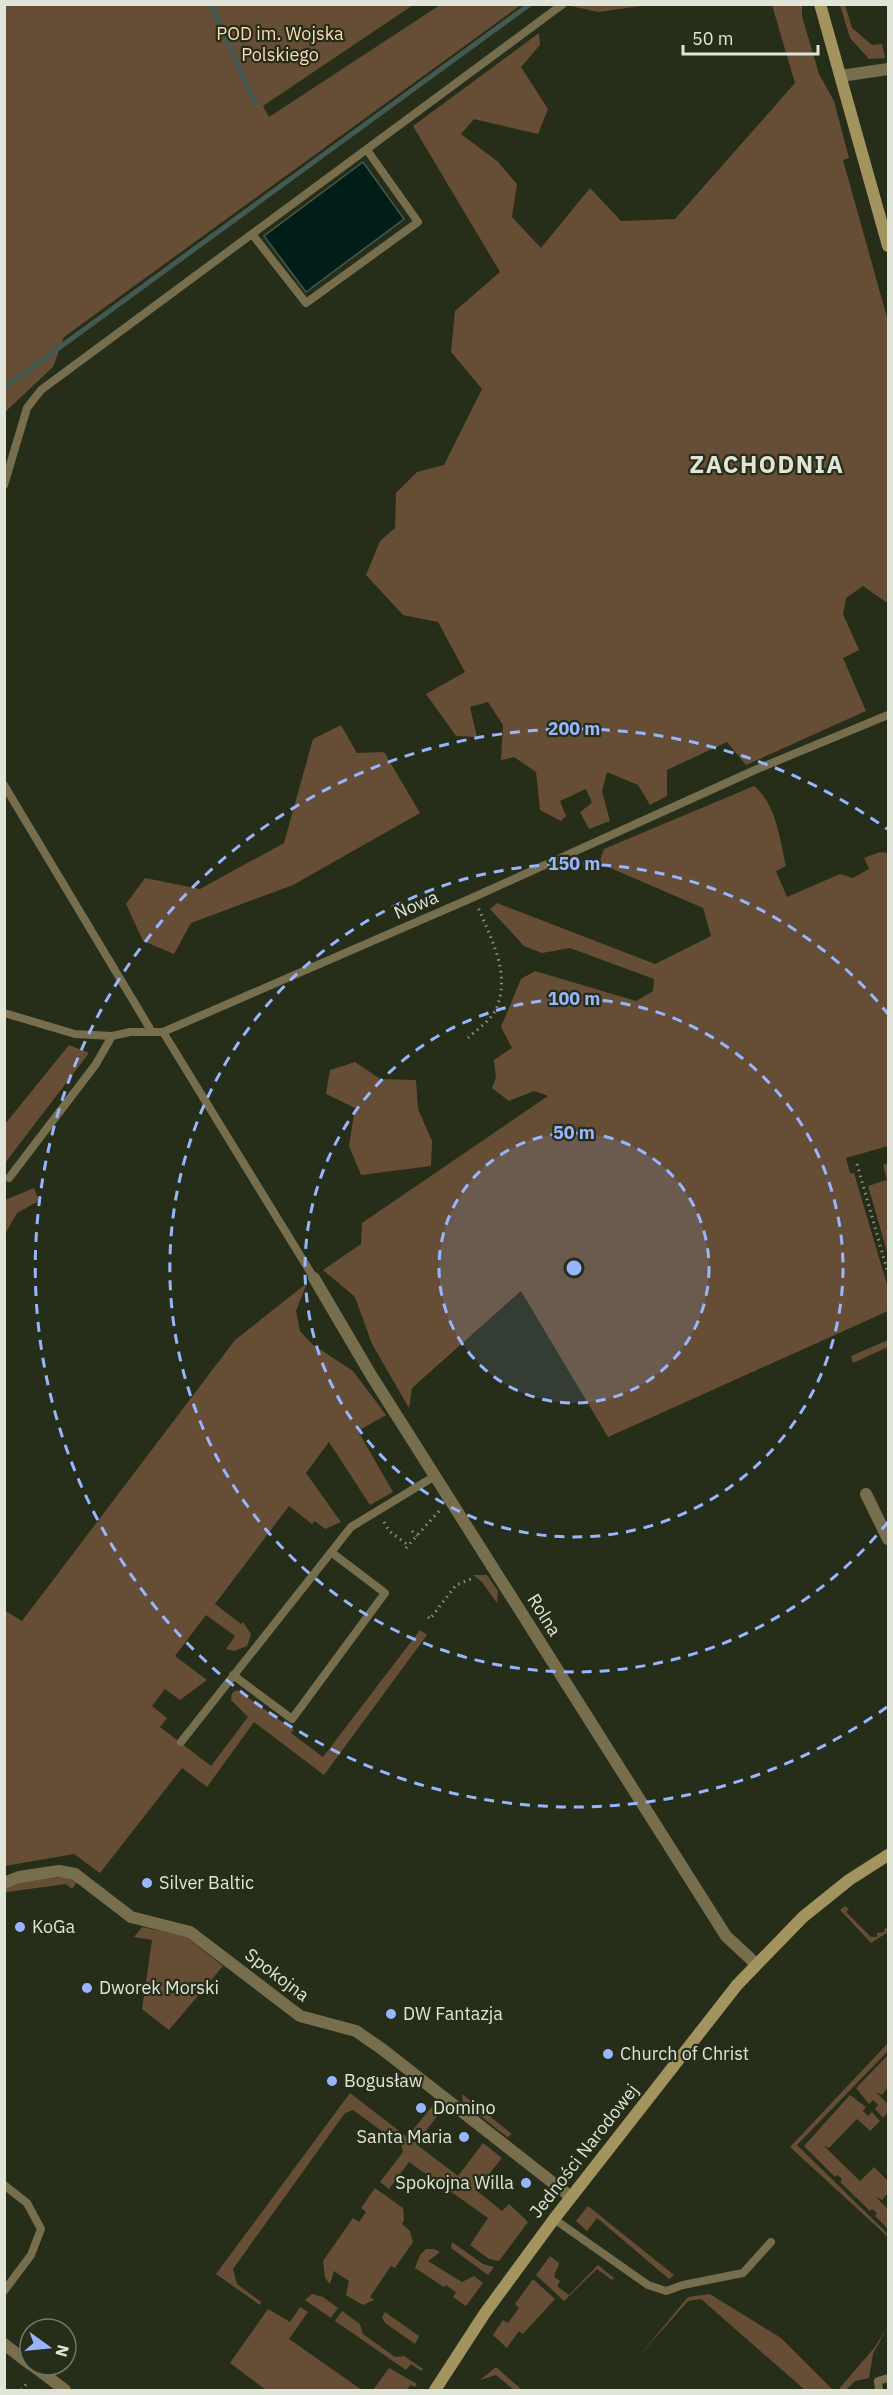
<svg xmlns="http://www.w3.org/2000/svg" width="893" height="2395" font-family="'IBM Plex Sans',sans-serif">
	<rect width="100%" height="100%" fill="#262d18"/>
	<path fill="#664e36" d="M5 4 413 5 263 106 269 117 440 5H521L64 337 53 367 5 412Z
		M574 4H648V5L598 12 571 6Z
		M772 5H802V16L819 74 834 101 849 158 843 160 888 321V601L886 602 863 586 846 598 843 614 859 650 843 658 866 711 746 765 727 742 667 770V796L650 805 638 785 607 772 602 791 610 821 589 829 580 812 592 803 586 789 560 801 566 816 561 821 540 810 536 772 514 757 501 760 503 725 488 702 470 707 477 737 456 736 426 694 465 672 438 622 403 615 366 575 380 541 395 528 396 493 417 472 444 465 482 389 451 352 455 311 500 272 413 126 539 33 540 45 521 67 548 109 538 134 474 119 461 134 497 161 517 184 512 217 541 248 590 188 621 221 675 219 795 83Z
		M840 5H845L852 28 872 45 882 44 885 58 869 59 850 38Z
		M341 725 357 753 384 752 420 813 293 885 191 923 174 954 143 941 126 904 145 878 200 889 284 843 313 739Z
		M754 786C776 803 780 840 786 866L776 871 787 897 840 874 853 878 869 869 864 858 880 852 888 853V1146L846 1158 850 1173H854L888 1288V1311L608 1437 521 1291 412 1388 409 1408 372 1344 355 1297 323 1270 361 1244 362 1223 548 1096 534 1091 509 1101 492 1088 496 1078 494 1060 512 1048 501 1027 521 979 535 971 636 1001 653 991 654 979 570 948 542 953 524 946 490 909 497 903 655 964 711 936 703 908 599 863 604 849Z
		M69 1045 89 1053 5 1163V1124Z
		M355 1062 380 1079 416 1080 418 1109 432 1141 431 1166 361 1175 349 1146 355 1108 326 1094 330 1070Z
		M888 1163V1255L868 1186 887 1180 883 1165Z
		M34 1188 39 1201 17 1213 5 1234V1200Z
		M307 1283 296 1311 300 1331 312 1344 353 1371 386 1415 358 1431 393 1492 370 1505 329 1442 306 1473 341 1522 325 1529 315 1521 312 1524 289 1506 215 1604 241 1624 243 1622 251 1634 247 1646 235 1651 226 1649 235 1636 206 1615 175 1656 207 1680 180 1700 165 1689 152 1706 167 1718 160 1727 211 1766 248 1717 231 1700 232 1693 237 1690 294 1730 291 1733 323 1757 420 1630 427 1635 324 1775 254 1722 207 1787 182 1768 100 1873 74 1854 5 1866 4 1610 22 1621 235 1340Z
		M888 1340V1347L853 1363 851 1356Z
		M487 1575 498 1591 497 1603 482 1582 473 1575Z
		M64 1877 77 1882 72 1889 66 1884 7 1892 5 1895V1889L14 1883Z
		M845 1906 849 1909 846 1912 871 1937H877V1933L885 1932 884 1929 888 1928V1932L871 1943 840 1910Z
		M142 1927 185 1936 223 1966 169 2030 142 2009 152 1940 134 1937Z
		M888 2043V2051L797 2145 888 2234V2237L790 2147Z
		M888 2055V2087L882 2095 876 2092 888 2104V2112L883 2118 875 2109 878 2105 873 2100 869 2104 856 2088Z
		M350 2093 407 2137 433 2105 441 2111 416 2144 458 2176 483 2143 502 2158 476 2190 502 2211 509 2204 528 2222 499 2261 489 2259 470 2245 488 2218 409 2162 389 2189 380 2182 403 2152 401 2145 353 2110 345 2113 233 2269 237 2284 261 2302 260 2305 216 2274Z
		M462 2094 512 2134 507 2137 463 2102Z
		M850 2095 866 2107 863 2111 868 2116 872 2112 880 2121 870 2131 857 2119 829 2148 824 2146 860 2181 874 2167 888 2181V2193L882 2200 876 2197 888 2209V2229L875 2216 877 2213 872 2209 870 2211 840 2182 842 2179 837 2175 835 2177 804 2146Z
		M375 2188 403 2208 404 2220 402 2224 410 2231 413 2242 395 2268 391 2266 370 2297 374 2300 363 2305 346 2295 349 2281 334 2271 330 2284 325 2278 323 2261 353 2218 359 2222 366 2212 361 2208Z
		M588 2206 674 2275 669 2279 597 2218 587 2231 576 2221Z
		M452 2242 483 2264 494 2267 488 2275 451 2248Z
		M426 2249H434L440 2252 428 2261 462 2282 474 2276 483 2283 466 2306 453 2297 456 2292 446 2285 444 2287 415 2268 420 2255Z
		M550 2256 559 2263 554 2277 560 2281 557 2286 569 2295 598 2265 614 2278 612 2280 597 2269 564 2301 536 2275Z
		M533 2279 555 2299 523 2334 519 2331 507 2348 493 2335 503 2320 508 2323 519 2308 515 2304Z
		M312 2294 323 2297 338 2308 331 2318 305 2300Z
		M710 2294 781 2338 833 2390H805L701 2299 688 2301 639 2356 688 2297Z
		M300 2307 308 2312 289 2339 362 2390H266L230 2363 268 2309 290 2322Z
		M342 2311 360 2324 363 2334 395 2357 404 2356 423 2369 421 2371 411 2364 406 2370 335 2321Z
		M385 2312 419 2336 415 2344 385 2323 382 2317Z
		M888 2326 873 2354 869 2378 855 2381 846 2390H838L875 2347Z
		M496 2367 522 2390H514L496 2375 480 2380Z
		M389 2368 417 2384 415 2387 411 2385 406 2390H373Z"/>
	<path fill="#001d18" stroke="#445952" stroke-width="1.5" d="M363 162 404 219 306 292 264 236Z"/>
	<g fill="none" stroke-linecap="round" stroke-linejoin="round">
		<path stroke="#445952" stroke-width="5" d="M211 4 255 103
			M4 388 530 4"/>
		<path stroke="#8d9282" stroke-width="3" stroke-dasharray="1.5 4.5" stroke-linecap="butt" d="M468 1038C476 1030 490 1021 495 1011 512 976 492 941 478 907
			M857 1164 888 1273
			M384 1522 389 1531 408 1545
			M412 1531 417 1536
			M406 1548 439 1511
			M428 1617 430 1619 456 1585 471 1579
			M21 2390 29 2381"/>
		<path stroke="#776e4d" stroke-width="8" d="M252 234 306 303 418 222 367 150
			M4 485 27 408 41 390 563 4
			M4 785 152 1032
			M4 1013 75 1034 112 1036
			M163 1032 314 1278
			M9 1178 96 1064 112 1036 130 1032H163L474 897 755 770 888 715
			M233 1675 292 1719 385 1593 331 1552
			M181 1742 351 1527 435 1476
			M4 2185 27 2203 41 2229 31 2255 4 2291
			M554 2219 648 2285 666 2291 683 2285 743 2273 771 2242
			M879 2390 878 2381 888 2378"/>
		<path stroke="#776e4d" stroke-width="12" d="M841 76 888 69
			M314 1278 371 1375 726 1936 755 1963
			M866 1494 888 1539
			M4 1883 19 1877 59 1871 75 1874 131 1917 190 1932 300 2016 356 2031 382 2049 571 2197
			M4 2344 30 2364
			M32 2365 65 2390"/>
		<path stroke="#a3945f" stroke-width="12" d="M820 4 888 246
			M435 2390 485 2313 554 2219 737 1985 803 1917 849 1880 888 1855"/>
	</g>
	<circle cx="574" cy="1268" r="135" fill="#98b5fd" fill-opacity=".12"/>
	<g fill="none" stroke="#98b5fd" stroke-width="3" stroke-dasharray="10 8">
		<circle cx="574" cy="1268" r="135"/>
		<circle cx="574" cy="1268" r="269"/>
		<path d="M888 1522A404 404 0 1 1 888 1014"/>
		<path d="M887 1707A539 539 0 1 1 887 829"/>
	</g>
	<g fill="#98b5fd" stroke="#262d18" stroke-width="2">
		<circle cx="147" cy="1883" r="6"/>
		<circle cx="20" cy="1927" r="6"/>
		<circle cx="87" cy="1988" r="6"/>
		<circle cx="391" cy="2014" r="6"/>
		<circle cx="608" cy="2054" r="6"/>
		<circle cx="332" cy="2081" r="6"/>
		<circle cx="421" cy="2108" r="6"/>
		<circle cx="464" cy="2137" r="6"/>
		<circle cx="526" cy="2183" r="6"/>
	</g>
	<g text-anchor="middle" stroke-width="4.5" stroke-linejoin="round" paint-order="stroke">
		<g font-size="18" fill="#ffd9b5" stroke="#262d18">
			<text x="280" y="40">POD im. Wojska<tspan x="280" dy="21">Polskiego</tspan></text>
		</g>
		<g font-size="18" fill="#e1e5d8" stroke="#262d18">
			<text transform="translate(416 905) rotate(-23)" y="6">Nowa</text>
			<text transform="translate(544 1615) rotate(58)" y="6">Rolna</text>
			<text transform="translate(277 1975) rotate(37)" y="6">Spokojna</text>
			<text transform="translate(584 2151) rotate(-52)" y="6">Jedności Narodowej</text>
		</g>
		<g font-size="18" fill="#e1e5d8" stroke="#262d18" text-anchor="start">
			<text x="159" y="1889">Silver Baltic</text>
			<text x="32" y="1933">KoGa</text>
			<text x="99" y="1994">Dworek Morski</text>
			<text x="403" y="2020">DW Fantazja</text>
			<text x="620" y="2060">Church of Christ</text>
			<text x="344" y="2087">Bogusław</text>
			<text x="433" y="2114">Domino</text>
			<text x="452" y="2143" text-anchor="end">Santa Maria</text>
			<text x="514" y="2189" text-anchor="end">Spokojna Willa</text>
		</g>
		<g font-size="24" font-weight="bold" letter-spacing="1.5" fill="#e1e5d8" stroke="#262d18">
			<text x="767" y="473">ZACHODNIA</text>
		</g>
	</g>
	<circle cx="574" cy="1268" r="9" fill="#98b5fd" stroke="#262d18" stroke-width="3"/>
	<g font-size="18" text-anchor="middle" font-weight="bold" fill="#98b5fd" stroke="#262d18" stroke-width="4.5" stroke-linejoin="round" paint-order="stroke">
		<text x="574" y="735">200 m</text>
		<text x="574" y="870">150 m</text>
		<text x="574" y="1005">100 m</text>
		<text x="574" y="1139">50 m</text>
	</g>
	<rect width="893" height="2395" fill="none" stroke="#e1e5d8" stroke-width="12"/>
	<g transform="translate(48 2347) rotate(105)"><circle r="28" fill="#262d18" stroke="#717765" stroke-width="1.5"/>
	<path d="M0-4.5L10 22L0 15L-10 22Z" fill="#98b5fd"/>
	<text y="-9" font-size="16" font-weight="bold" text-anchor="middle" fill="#e1e5d8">N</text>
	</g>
	<path d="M683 45v9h135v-9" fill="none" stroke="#e1e5d8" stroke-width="3"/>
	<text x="692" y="45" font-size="18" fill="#e1e5d8" stroke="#262d18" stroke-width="4.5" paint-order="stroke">50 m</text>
</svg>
